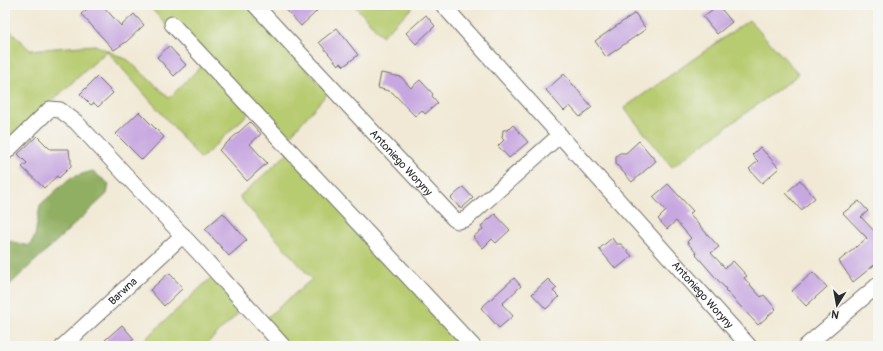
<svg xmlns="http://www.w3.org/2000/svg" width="883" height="351" font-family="Pangolin,sans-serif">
	<rect width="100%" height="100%" fill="#f6f6f2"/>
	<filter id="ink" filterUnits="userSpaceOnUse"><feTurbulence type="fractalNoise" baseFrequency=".025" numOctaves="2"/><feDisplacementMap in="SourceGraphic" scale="8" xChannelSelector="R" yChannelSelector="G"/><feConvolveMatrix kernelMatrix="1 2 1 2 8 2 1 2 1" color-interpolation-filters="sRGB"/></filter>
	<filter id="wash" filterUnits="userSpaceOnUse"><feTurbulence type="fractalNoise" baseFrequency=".012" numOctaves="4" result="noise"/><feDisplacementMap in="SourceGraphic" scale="16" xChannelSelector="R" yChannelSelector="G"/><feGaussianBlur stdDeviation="0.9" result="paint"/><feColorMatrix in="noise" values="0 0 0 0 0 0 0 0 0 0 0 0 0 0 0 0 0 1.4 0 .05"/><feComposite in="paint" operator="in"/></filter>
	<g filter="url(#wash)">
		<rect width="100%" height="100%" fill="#f1e9d5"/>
		<path fill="#b7cb6f" stroke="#717b4d" d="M148 5H160L161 6 163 5H247L328 93 286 140 468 346H288L264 320 312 279 239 197 288 153 251 111 201 159 107 51 53 100 5 146V25L30 50 95 45 128 60 169 98 202 65Z
			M354 5H415L382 36Z
			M749 20 799 74 672 167 624 108Z
			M214 275 242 310 204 346H138Z"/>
		<path fill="#91af62" stroke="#5e6d46" d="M92 171 109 184 107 194 5 289V240L29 246 35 236 40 205 70 178Z"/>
		<g id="blocks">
			<path fill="#c7a7e0" d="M92 5H102L121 26 134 14 144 25 126 42 114 50 81 14Z
				M282 5H311L317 11 301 26Z
				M718 5 732 22 717 34 703 17Z
				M635 13 646 29 606 57 595 41Z
				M426 15 435 26 416 44 406 33Z
				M337 28 358 55 344 66 341 63 338 65 319 42Z
				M169 46 186 65 174 76 157 57Z
				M381 73 401 77 411 88 420 80 433 94 432 96 438 103 425 114 422 110 415 116 392 92 378 88Z
				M564 74 592 107 580 117 570 106 564 111 546 90Z
				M97 77 113 93 98 107 94 103 91 105 80 94Z
				M139 112 164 137 142 160 116 134Z
				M250 122 261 134 250 144 267 163 247 181 219 150Z
				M513 125 528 142 509 158 498 146 504 140 502 138 503 130H508Z
				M37 136 50 149H69L70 159H71V166L59 178 57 176 44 188 22 167 27 163 18 154Z
				M639 141 656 161 632 182 616 164V156L620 153H626Z
				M760 147 779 168 762 183 749 169 758 161 752 155Z
				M800 180 815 198 801 210 786 193Z
				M668 184 693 211 689 214 719 247 711 253 725 268 733 261 747 276 744 278 761 297 764 295 776 309 758 325 725 290 726 289 716 278 696 255 697 254 687 242 691 238 676 221 667 229 658 219 666 211 653 197Z
				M463 187 473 198 461 209 451 198Z
				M859 201 868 211 861 217 875 232 878 229V262L853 282 839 261 867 238 843 213Z
				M223 213 247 240 229 256 205 229Z
				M495 214 510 230 496 243 492 239 483 248 473 237 483 229 481 226Z
				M612 238 616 244H621L632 256 616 269 599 249Z
				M813 272 827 287 806 306 792 291Z
				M169 273 183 288 164 306 150 290Z
				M514 278 521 286 502 304 513 316 499 328 481 308Z
				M548 279 557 288 553 291 559 297 546 309 532 294Z
				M122 325 134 339 126 346H111L105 340Z"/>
		</g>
	</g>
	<g filter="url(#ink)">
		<use href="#blocks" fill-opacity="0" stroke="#706e66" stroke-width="1"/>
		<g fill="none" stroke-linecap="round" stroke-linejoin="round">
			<g stroke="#706e66" stroke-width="17">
				<g id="street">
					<path id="s1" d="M255 5 454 219 458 221 466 219 560 135"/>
					<path id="s2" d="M443 5 749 346"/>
					<path d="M172 24 473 346"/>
					<path d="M5 153 50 109 60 110 76 122 200 254 283 346"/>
					<path id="s3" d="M63 346 183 235"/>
					<path d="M806 346 878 285"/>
				</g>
			</g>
			<use href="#street" stroke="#fff" stroke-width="15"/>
		</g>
	</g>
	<g text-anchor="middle" stroke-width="4" stroke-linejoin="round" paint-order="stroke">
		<g font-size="11" fill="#2b2b2b" stroke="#f6f6f2">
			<text dy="4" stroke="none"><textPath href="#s1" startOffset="215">Antoniego Woryny</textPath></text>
			<text dy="4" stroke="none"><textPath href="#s3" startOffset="81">Barwna</textPath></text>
			<text dy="4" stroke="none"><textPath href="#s2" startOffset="389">Antoniego Woryny</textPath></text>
		</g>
	</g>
	<rect width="883" height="351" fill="none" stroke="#f6f6f2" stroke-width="20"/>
	<g transform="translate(837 305) rotate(191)" stroke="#f6f6f2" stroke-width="3" paint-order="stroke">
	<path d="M0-3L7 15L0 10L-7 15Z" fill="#2b2b2b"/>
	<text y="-6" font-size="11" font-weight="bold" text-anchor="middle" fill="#2b2b2b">N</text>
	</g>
</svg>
